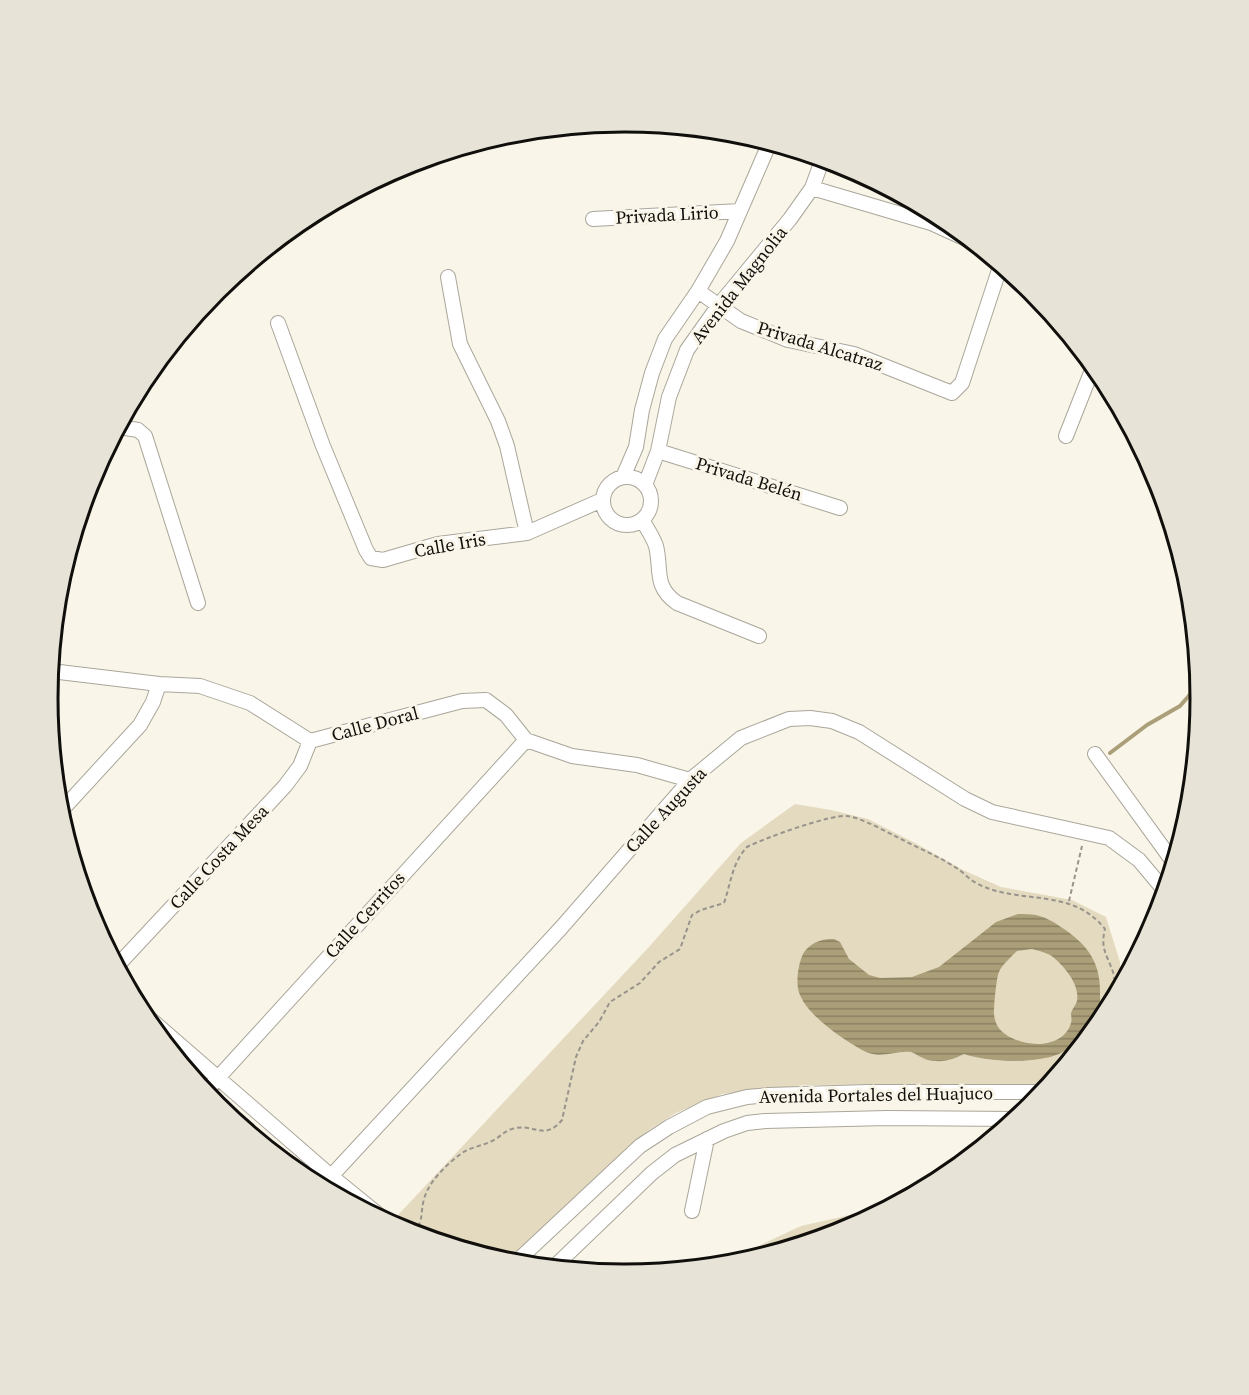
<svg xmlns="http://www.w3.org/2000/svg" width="1249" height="1395" font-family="'Source Serif 4',serif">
	<defs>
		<pattern id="water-rules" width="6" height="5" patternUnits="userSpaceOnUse" patternTransform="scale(1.5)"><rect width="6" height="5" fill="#ab9f79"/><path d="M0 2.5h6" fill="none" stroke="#8a8061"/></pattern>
	</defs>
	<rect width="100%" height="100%" fill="#faf5e9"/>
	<path fill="#e3dabf" d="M795 804 831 810 868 819 915 843 963 870 1001 887 1072 900 1106 917 1120 962V987L1104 1018 1048 1086 950 1084 805 1085 722 1094 676 1113 650 1129 623 1152 509 1262 422 1236 398 1215 648 948 741 843Z
		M890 1206 845 1230 737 1263 718 1265 801 1226Z"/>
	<path fill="url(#water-rules)" fill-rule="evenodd" d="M1018 914C1024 914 1031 914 1036 915 1045 917 1054 922 1061 927 1087 944 1101 962 1100 994 1100 1001 1101 1011 1099 1017 1093 1031 1072 1048 1059 1054 1036 1064 987 1062 964 1054 952 1060 942 1063 928 1060 923 1059 917 1054 911 1052 897 1050 881 1059 866 1052 845 1041 809 1017 800 995 795 984 798 965 803 954 809 943 822 938 834 939L840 942 849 959 869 975 880 978 912 977 939 967 996 922ZM1032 949C1039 951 1048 953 1053 957 1065 967 1080 985 1077 1001 1076 1005 1072 1009 1071 1013 1071 1016 1072 1020 1071 1023 1064 1047 1031 1048 1012 1038 1001 1033 995 1026 994 1014 994 1006 996 979 999 972 1002 965 1011 957 1017 951Z"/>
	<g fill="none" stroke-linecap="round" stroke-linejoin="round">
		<path stroke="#ab9f79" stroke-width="4" d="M1110 753 1147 725 1180 706 1200 683"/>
		<g stroke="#aaa69a" stroke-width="16">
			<path id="minor" d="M812 188 931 223 977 244
				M593 219 740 211
				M448 277 460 344 498 421 507 446 527 533
				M698 291 741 321 788 340 854 354 952 393 962 383 1001 264
				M278 323 323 446 366 550 371 558 383 560 438 544 527 533 602 500
				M119 427 138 430 145 436 198 603
				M1066 436 1094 365
				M658 451 840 508
				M603 501a24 24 0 1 1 48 0a24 24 0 1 1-48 0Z
				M623 477 636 447 642 410 652 373 665 339 698 291 727 241 770 142
				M645 485 658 451 669 397 687 350 719 305 790 219 812 188 823 158
				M642 520C647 528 653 537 656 546 662 570 653 586 677 603L759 636
				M51 671 159 684 200 686 250 703 310 741 462 701 486 700 506 715 526 740 572 756 637 765 690 780
				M1095 754 1174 863
				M60 812 140 725 153 702 159 684
				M117 966 285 786 300 766 310 741
				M141 1011 331 1176 385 1220
				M206 1091 526 740
				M298 1172 305 1177
				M322 1186 561 928 690 780 741 738 789 719 810 718 832 721 859 732 965 799 992 812 1109 838 1139 860 1165 891
				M692 1211 707 1139
				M515 1263 640 1146 669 1127 707 1107 747 1097 769 1095 869 1092H1043
				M554 1267 652 1173 675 1155 724 1131 747 1123 765 1121 887 1118 1015 1119"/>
		</g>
		<path stroke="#98948c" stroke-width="2" stroke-dasharray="4.5 3" stroke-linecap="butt" d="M1069 901 1082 846
			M414 1233C424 1220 420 1214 424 1199 429 1181 447 1164 462 1153 471 1147 482 1146 492 1141 499 1138 504 1131 512 1129 533 1122 544 1142 562 1120L576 1057 583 1041 599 1022 610 1002 640 983 659 962 680 949 692 915 701 910 724 903C731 883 732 863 747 847 762 839 831 814 847 816 865 819 884 831 901 839 920 849 940 857 958 869 964 873 969 879 976 883 1019 906 1071 886 1105 929 1100 948 1107 955 1113 972 1115 979 1115 989 1115 997
			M754 1258 773 1249 778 1251"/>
		<use href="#minor" stroke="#fff" stroke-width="14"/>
	</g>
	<g text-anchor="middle" stroke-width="6" stroke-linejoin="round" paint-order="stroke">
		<g font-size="18" fill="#110f0b" stroke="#faf5e9">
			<text transform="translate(667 215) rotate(-3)" y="6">Privada Lirio</text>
			<text transform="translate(739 285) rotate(-52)" y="6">Avenida Magnolia</text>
			<text transform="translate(820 346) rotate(17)" y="6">Privada Alcatraz</text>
			<text transform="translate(749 479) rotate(17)" y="6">Privada Belén</text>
			<text transform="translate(450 545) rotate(-10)" y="6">Calle Iris</text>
			<text transform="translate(375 724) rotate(-15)" y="6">Calle Doral</text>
			<text transform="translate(666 810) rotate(-47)" y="6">Calle Augusta</text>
			<text transform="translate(219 857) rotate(-47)" y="6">Calle Costa Mesa</text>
			<text transform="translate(365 915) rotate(-48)" y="6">Calle Cerritos</text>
			<text transform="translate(876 1095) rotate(-1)" y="6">Avenida Portales del Huajuco</text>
		</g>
	</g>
	<path d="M0 0H1249V1395H0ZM58 698a566 566 0 1 1 1132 0a566 566 0 1 1-1132 0Z" fill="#e7e3d7" fill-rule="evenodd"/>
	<path fill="none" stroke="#110f0b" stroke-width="3" d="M58 698a566 566 0 1 1 1132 0a566 566 0 1 1-1132 0Z"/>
</svg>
